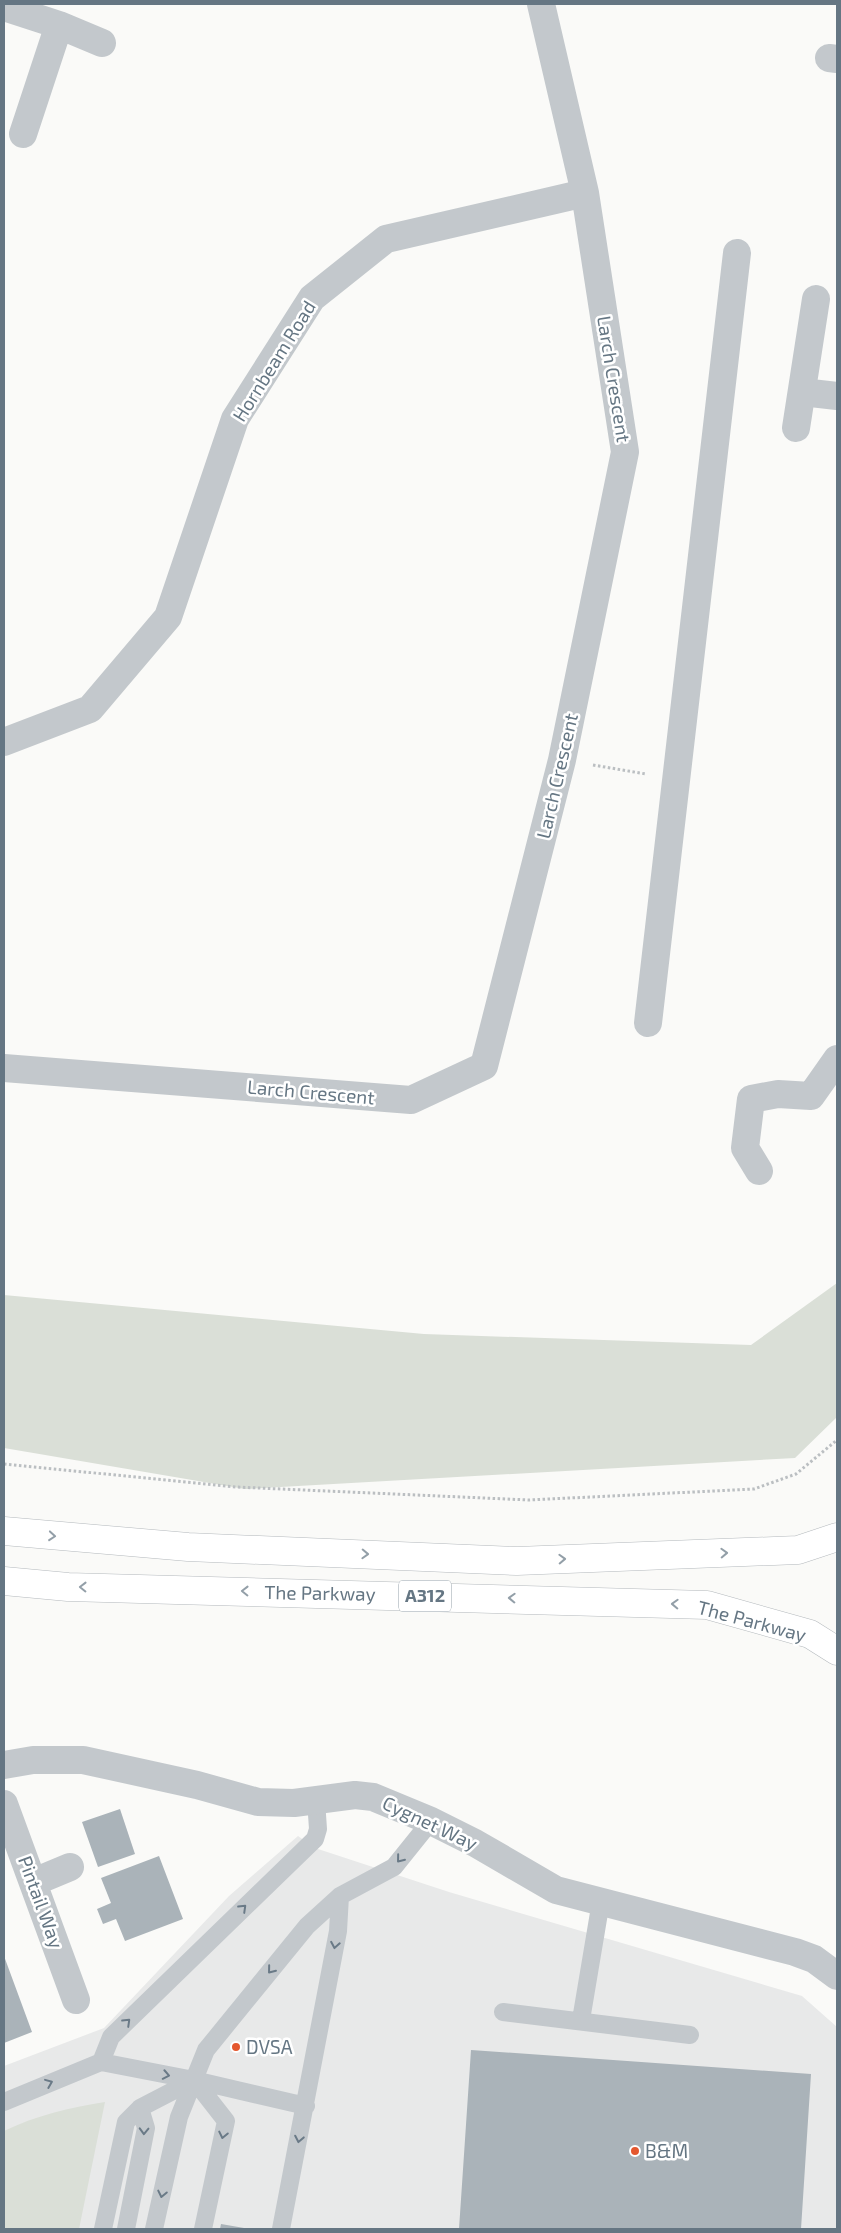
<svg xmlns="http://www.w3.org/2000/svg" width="841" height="2233" font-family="'Exo 2',sans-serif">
	<rect width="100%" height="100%" fill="#fafaf8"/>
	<path fill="#e8e9e9" d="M298 1836 315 1848 449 1892 802 1996 837 2027V2229H4V2066L104 2028 229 1896Z"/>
	<path fill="#dadfd7" d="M837 1283V1417L795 1458 245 1489 4 1448V1295L424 1334 751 1345Z
		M105 2102 79 2229H4V2131C37 2115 69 2108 105 2102Z"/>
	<path fill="#aab3b9" d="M120 1809 135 1854 98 1867 82 1822Z
		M159 1856 183 1919 125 1941 116 1919 103 1924 97 1909 111 1903 101 1878Z
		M4 1956 32 2032 4 2043Z
		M471 2050 811 2074 801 2229H459Z
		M221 2224 244 2228V2229H220Z"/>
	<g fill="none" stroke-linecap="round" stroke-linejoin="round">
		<g stroke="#b4b9bd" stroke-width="29">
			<path id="trunk" d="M4 1531 188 1547 517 1561 798 1550 837 1537
				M4 1581 68 1587 707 1605 810 1634 837 1651"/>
		</g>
		<path stroke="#bbbfc2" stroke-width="3" stroke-dasharray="2.5 2.5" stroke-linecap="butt" d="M593 765 646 774
			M4 1464 236 1487 529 1500 754 1489 796 1474 837 1440"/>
		<path stroke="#c3c8cc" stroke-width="18" d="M503 2012 690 2035
			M581 2020 601 1901
			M101 2062 111 2037 315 1839 318 1829 316 1800
			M194 2080 226 2121 203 2229
			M4 2102 101 2062 194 2080 306 2106
			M103 2229 126 2122 140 2108
			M126 2229 146 2128 140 2108 194 2080
			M154 2229 179 2117 206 2050 307 1926 340 1896 394 1867 431 1821
			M281 2229 338 1931 340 1896"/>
		<path stroke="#c3c8cc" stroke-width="28" d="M4 7 59 25 102 43
			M829 58 837 59
			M23 134 59 25
			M802 392 837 396
			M796 428 816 299
			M4 742 90 709 168 617 235 419 312 298 386 239 585 193
			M648 1023 737 253
			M4 1068 411 1100 484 1066 562 760 625 452 585 193 541 4
			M759 1171 745 1148 751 1099 778 1094 811 1096 837 1059
			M4 1765 33 1760H83L197 1785 258 1802 294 1803 355 1795 373 1797 431 1821 475 1843 556 1890 795 1952 814 1959 837 1976
			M4 1804 76 2000
			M34 1882 70 1867"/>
		<use href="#trunk" stroke="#fff" stroke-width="28"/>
	</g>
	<defs><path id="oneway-chevron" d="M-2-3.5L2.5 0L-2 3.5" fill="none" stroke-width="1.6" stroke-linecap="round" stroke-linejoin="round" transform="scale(1.25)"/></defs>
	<g stroke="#939fa8">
		<use href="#oneway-chevron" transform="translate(52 1536) rotate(5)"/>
		<use href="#oneway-chevron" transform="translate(724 1553) rotate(-2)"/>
		<use href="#oneway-chevron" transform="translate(365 1554) rotate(2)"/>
		<use href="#oneway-chevron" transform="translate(562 1559) rotate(-2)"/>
		<use href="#oneway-chevron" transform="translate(83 1587) rotate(-179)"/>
		<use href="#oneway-chevron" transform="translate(245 1591) rotate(-179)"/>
		<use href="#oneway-chevron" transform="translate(512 1598) rotate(-178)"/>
		<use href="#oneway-chevron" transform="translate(675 1604) rotate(-178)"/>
	</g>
	<g stroke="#6a7a87">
		<use href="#oneway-chevron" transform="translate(400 1859) rotate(129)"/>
		<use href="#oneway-chevron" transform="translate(243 1908) rotate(-44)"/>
		<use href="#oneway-chevron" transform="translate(335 1945) rotate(100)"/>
		<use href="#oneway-chevron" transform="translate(271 1970) rotate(129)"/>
		<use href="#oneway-chevron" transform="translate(127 2022) rotate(-44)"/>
		<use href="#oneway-chevron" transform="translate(166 2075) rotate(11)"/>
		<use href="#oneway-chevron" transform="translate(49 2083) rotate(-22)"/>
		<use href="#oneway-chevron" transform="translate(144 2131) rotate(92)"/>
		<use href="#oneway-chevron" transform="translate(223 2135) rotate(102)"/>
		<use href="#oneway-chevron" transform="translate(299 2139) rotate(101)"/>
		<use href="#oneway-chevron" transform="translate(162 2194) rotate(102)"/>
	</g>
	<g fill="#e4572e" stroke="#fff" stroke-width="2">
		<circle cx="236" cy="2047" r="5"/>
		<circle cx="635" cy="2151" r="5"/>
	</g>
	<g text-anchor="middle" stroke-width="5" stroke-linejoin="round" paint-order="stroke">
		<rect fill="#fff" stroke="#939fa8" stroke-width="1" x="399" y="1580.5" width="52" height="31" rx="4"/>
		<g font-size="18" font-weight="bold" fill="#657683">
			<text x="425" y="1602">A312</text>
		</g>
		<g font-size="19" fill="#657683" stroke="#fff">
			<text transform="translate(274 361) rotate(-58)" y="7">Hornbeam Road</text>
			<text transform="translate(614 379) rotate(81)" y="7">Larch Crescent</text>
			<text transform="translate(557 776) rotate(-77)" y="7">Larch Crescent</text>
			<text transform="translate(311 1092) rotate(5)" y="7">Larch Crescent</text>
			<text transform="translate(320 1593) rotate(1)" y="7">The Parkway</text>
			<text transform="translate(752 1621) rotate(15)" y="7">The Parkway</text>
			<text transform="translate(430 1823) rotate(25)" y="7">Cygnet Way</text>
			<text transform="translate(41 1902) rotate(70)" y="7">Pintail Way</text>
		</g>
		<g font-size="19" fill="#657683" stroke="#fff" text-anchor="start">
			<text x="246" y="2054">DVSA</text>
			<text x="645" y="2158">B&amp;M</text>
		</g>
	</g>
	<rect width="841" height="2233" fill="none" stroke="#657683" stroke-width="10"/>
</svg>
